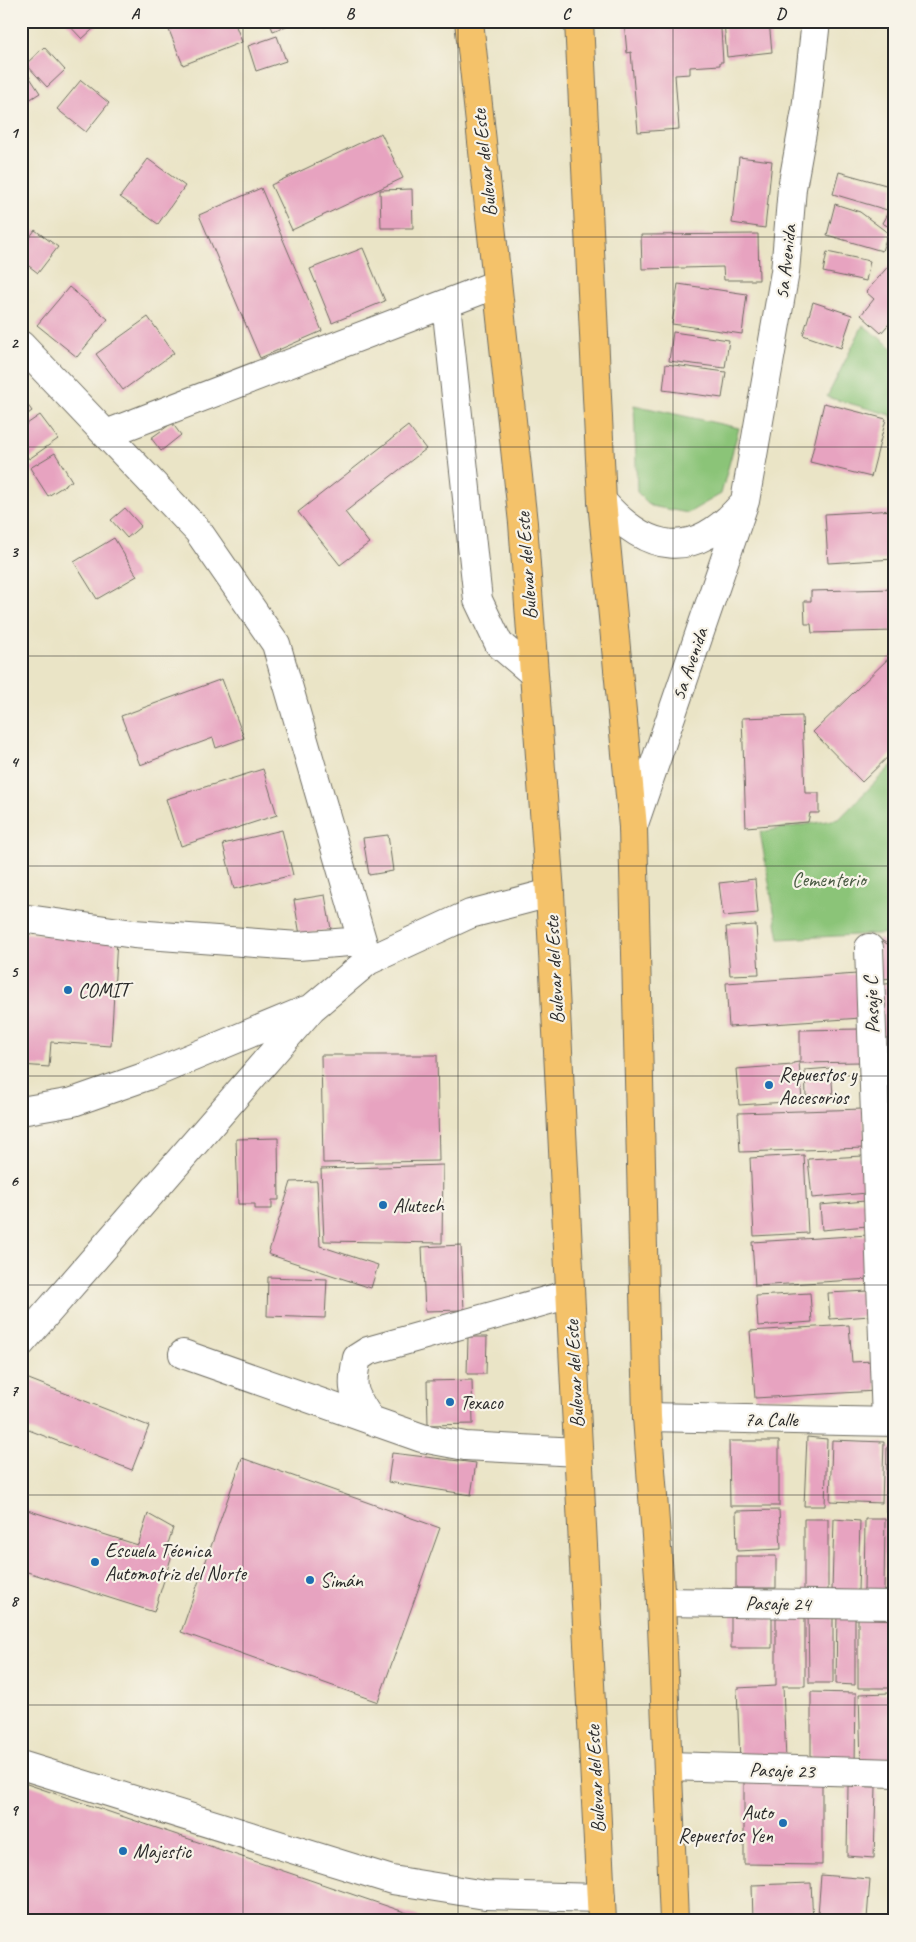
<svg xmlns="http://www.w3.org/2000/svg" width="916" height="1942" font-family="Caveat,sans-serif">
	<rect width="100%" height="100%" fill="#f7f3e8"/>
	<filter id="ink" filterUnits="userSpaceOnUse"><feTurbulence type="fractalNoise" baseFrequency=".02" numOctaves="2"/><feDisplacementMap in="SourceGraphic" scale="10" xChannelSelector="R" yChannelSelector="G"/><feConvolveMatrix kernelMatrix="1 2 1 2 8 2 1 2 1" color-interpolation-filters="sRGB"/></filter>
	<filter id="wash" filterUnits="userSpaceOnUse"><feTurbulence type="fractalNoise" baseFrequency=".0096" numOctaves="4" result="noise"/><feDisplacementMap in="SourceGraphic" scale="20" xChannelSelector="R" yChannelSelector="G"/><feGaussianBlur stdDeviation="1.12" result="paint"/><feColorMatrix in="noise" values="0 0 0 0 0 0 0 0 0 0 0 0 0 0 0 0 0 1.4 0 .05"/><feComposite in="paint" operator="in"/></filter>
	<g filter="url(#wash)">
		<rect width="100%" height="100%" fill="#eae4c6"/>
		<path fill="#8bc478" stroke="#5b7852" d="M863 325 895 350V427L891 415 827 397Z
			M634 405 739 428 721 494 688 513 651 506 637 492Z
			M895 762V933L779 939 760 832 839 819Z"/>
		<g id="blocks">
			<path fill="#e7a3c0" d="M65 21H102L82 39Z
				M190 21H234L242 42 183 65 169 30Z
				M269 21H299L273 31Z
				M322 21H342V22L324 27Z
				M624 21H717L718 29H721L723 62H720V65L690 67V74L675 75 679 129 638 132 631 52 627 53Z
				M769 21 772 52 727 57 724 22Z
				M277 36 286 61 256 71 248 46Z
				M44 47 65 70 47 87 26 64Z
				M21 64 40 93 21 105Z
				M81 80 109 103 86 132 57 109Z
				M381 133 403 178 292 230 271 185Z
				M739 157 772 161 765 228 732 223Z
				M148 159 185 186 158 224 120 197Z
				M839 172 893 187 887 210 833 194Z
				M261 188 322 331 260 358 199 215Z
				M412 189 413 228H381L380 190Z
				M895 200V230L882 223Z
				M835 204 860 212 888 233 882 251 827 235Z
				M35 230 58 247 38 273 21 260V249Z
				M758 234 759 280H724L723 267 642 269 641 235Z
				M363 248 385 301 332 323 310 269Z
				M827 252 870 261 866 281 823 272Z
				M891 263 895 266V317L881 333 861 315 874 299 866 292Z
				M678 284 747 294 742 334 672 324Z
				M69 287 108 319 77 357 37 325Z
				M813 302 852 315 841 348 803 335Z
				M148 317 174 353 123 390 96 354Z
				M673 332 729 340 725 368 669 361Z
				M666 364 726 372 722 398 663 390Z
				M21 396 32 411 21 419Z
				M824 403 886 419 871 477 810 462Z
				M40 415 58 439 29 459 21 448V428Z
				M172 423 181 435 161 451 151 438Z
				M408 426 426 449 345 512 369 543 340 565 298 512Z
				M55 453 72 481 48 496 30 468Z
				M125 508 141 526 127 538 111 520Z
				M895 510V559L828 563 825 514Z
				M114 538 137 576 97 599 74 562Z
				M895 589V631L812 633 811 624H805L804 601H811V591Z
				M895 652V750L862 782 813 732Z
				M222 679 244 738 216 748 213 738 140 765 121 716Z
				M802 716 805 793H819V813H810L808 822 746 827 742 718Z
				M263 769 277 815 181 846 166 799Z
				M282 830 293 875 234 889 223 844Z
				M388 835 393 871 369 875 363 838Z
				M755 879 758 913 723 916 719 883Z
				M325 895 331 929 300 935 294 900Z
				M756 925 759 974 730 975 726 927Z
				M21 933 117 939 111 1046 51 1042 49 1067 21 1065Z
				M878 938 895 949V978L880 979Z
				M857 974 861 1018 729 1027 726 983Z
				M895 983V1043L882 1044 876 985Z
				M861 1029V1062L800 1063V1030Z
				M895 1049V1083L886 1084 883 1051Z
				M321 1055H437L439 1161 323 1163Z
				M799 1062 802 1101 739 1105 736 1069 793 1065V1063Z
				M831 1068 833 1095 806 1096 805 1070Z
				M891 1090H895V1117L893 1118Z
				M863 1109 865 1148 740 1152 738 1113Z
				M278 1138 279 1200H272V1209H255V1204H238L236 1139Z
				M804 1155 808 1233 754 1236 750 1158Z
				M863 1156 867 1193 812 1198 808 1159Z
				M443 1165 442 1243 324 1241 321 1169Z
				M317 1181 320 1246 378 1265 371 1288 268 1254 291 1182Z
				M865 1201 867 1226 822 1230 820 1205Z
				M868 1235 871 1279 755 1286 752 1242Z
				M461 1245 464 1310 425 1311 422 1247Z
				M268 1277 327 1279 325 1318 267 1316Z
				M868 1291 870 1316 830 1319 828 1293Z
				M810 1293 812 1322 758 1326 756 1296Z
				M849 1325 852 1362 874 1361 876 1391 755 1398 750 1331Z
				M468 1337H487L486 1374H467Z
				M21 1376 149 1426 132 1470 21 1427Z
				M472 1380 473 1424 428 1425 427 1381Z
				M807 1437 827 1439 825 1506H804Z
				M832 1440 884 1442 882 1503 830 1501Z
				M729 1441H779V1506H730Z
				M887 1447H895V1513H886Z
				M392 1453 476 1463 471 1495 388 1482Z
				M242 1458 440 1528 378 1702 181 1632Z
				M21 1508 138 1545 148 1514 173 1528 165 1553 172 1555 154 1612 21 1570Z
				M779 1510 781 1549 737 1551 736 1511Z
				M891 1517H895V1589L888 1588Z
				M804 1519H828V1593H804Z
				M834 1519 860 1521 858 1591 832 1590Z
				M865 1519H885L884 1591H864Z
				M736 1556H776V1588H736Z
				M808 1611H833V1683H809Z
				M858 1611H895V1688H858Z
				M837 1612H855V1685L836 1684Z
				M731 1613H772V1648H731Z
				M776 1613H805V1686H783L786 1761 740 1763 737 1688 776 1686Z
				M811 1692 856 1693 855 1765H811Z
				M890 1693 891 1752 895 1705V1762L861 1763 859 1694Z
				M21 1782 428 1920V1921H21Z
				M744 1782H822V1865L744 1864Z
				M848 1786 876 1787 874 1858 847 1856Z
				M821 1875 870 1879 867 1919 818 1915Z
				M811 1883 813 1921H753L752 1885Z"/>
		</g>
	</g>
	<g filter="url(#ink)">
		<use href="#blocks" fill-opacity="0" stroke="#6e6c61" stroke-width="1"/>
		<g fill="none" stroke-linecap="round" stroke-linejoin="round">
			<g stroke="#6e6c61" stroke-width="30">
				<path id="minor" d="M446 304 478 600 499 644 533 673
					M21 345 198 531 276 644 368 961
					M106 434 497 284
					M602 501C647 553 693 561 741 506
					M633 827 745 501 785 272 792 188 806 110 816 21
					M21 918 134 934 298 946 362 941
					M869 948 886 1421
					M21 1111 73 1102 147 1076 306 1010
					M21 1343 312 1008 368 961 470 914 550 893
					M183 1354 422 1438 465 1446 578 1452
					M647 1417 895 1422
					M370 1419C353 1393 350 1390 357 1358L368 1351 570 1294
					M661 1602 895 1605
					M21 1765 392 1880 485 1895 601 1898
					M669 1766 895 1773"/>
			</g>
			<g stroke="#6e6c61" stroke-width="30">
				<path id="highway" d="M469 21 523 523 550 893 602 1921
					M579 21 602 501 633 827 647 1417 661 1602 674 1921"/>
			</g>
			<use href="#minor" stroke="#fff" stroke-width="28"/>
			<use href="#highway" stroke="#f4c26a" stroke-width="28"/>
		</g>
	</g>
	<path fill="none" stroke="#2b2b2b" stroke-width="1" stroke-opacity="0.55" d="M243 21V1921M458 21V1921M673 21V1921M21 237H895M21 447H895M21 656H895M21 866H895M21 1076H895M21 1285H895M21 1495H895M21 1705H895"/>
	<g fill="#1f6fb2" stroke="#f7f3e8" stroke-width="2">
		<circle cx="68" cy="990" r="5"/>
		<circle cx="769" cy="1085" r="5"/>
		<circle cx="383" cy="1205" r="5"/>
		<circle cx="450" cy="1402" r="5"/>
		<circle cx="95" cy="1562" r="5"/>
		<circle cx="310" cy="1580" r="5"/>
		<circle cx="783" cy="1823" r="5"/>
		<circle cx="123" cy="1851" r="5"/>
	</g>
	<g text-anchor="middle" stroke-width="4.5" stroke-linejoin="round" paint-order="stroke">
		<g font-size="20" fill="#2b2b2b" stroke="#f7f3e8">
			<text transform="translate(484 163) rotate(-96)" y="7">Bulevar del Este</text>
			<text transform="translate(785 262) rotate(-84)" y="7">5a Avenida</text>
			<text transform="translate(526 566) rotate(-94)" y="7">Bulevar del Este</text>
			<text transform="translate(689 664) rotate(-71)" y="7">5a Avenida</text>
			<text transform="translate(554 970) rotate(-93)" y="7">Bulevar del Este</text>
			<text transform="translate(871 1005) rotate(-92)" y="7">Pasaje C</text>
			<text transform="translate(574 1374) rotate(-93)" y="7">Bulevar del Este</text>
			<text transform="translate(771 1419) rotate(1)" y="7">7a Calle</text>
			<text transform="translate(778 1603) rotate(1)" y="7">Pasaje 24</text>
			<text transform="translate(782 1770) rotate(2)" y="7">Pasaje 23</text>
			<text transform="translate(595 1779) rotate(-93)" y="7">Bulevar del Este</text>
		</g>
		<g font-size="20" fill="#485942" stroke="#f7f3e8">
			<text x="829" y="886">Cementerio</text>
		</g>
		<g font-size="20" fill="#2b2b2b" stroke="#f7f3e8" text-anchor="start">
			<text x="78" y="997">COMIT</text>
			<text x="779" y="1081">Repuestos y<tspan x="779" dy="23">Accesorios</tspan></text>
			<text x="393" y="1212">Alutech</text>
			<text x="460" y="1409">Texaco</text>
			<text x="105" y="1557">Escuela Técnica<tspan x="105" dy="23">Automotriz del Norte</tspan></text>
			<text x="320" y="1587">Simán</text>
			<text x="773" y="1819" text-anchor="end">Auto<tspan x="773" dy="23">Repuestos Yen</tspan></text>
			<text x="133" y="1858">Majestic</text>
		</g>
	</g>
	<rect width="916" height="1942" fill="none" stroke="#f7f3e8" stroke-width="55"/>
	<rect x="28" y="28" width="860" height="1886" fill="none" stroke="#2b2b2b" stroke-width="2"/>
	<g font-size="16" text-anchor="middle" font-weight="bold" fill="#2b2b2b">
		<text x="135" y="19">A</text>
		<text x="350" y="19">B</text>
		<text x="566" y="19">C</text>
		<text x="781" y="19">D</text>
		<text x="14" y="138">1</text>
		<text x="14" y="348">2</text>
		<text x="14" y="557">3</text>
		<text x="14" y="767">4</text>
		<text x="14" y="977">5</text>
		<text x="14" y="1186">6</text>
		<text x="14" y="1396">7</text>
		<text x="14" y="1606">8</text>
		<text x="14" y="1815">9</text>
	</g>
</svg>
